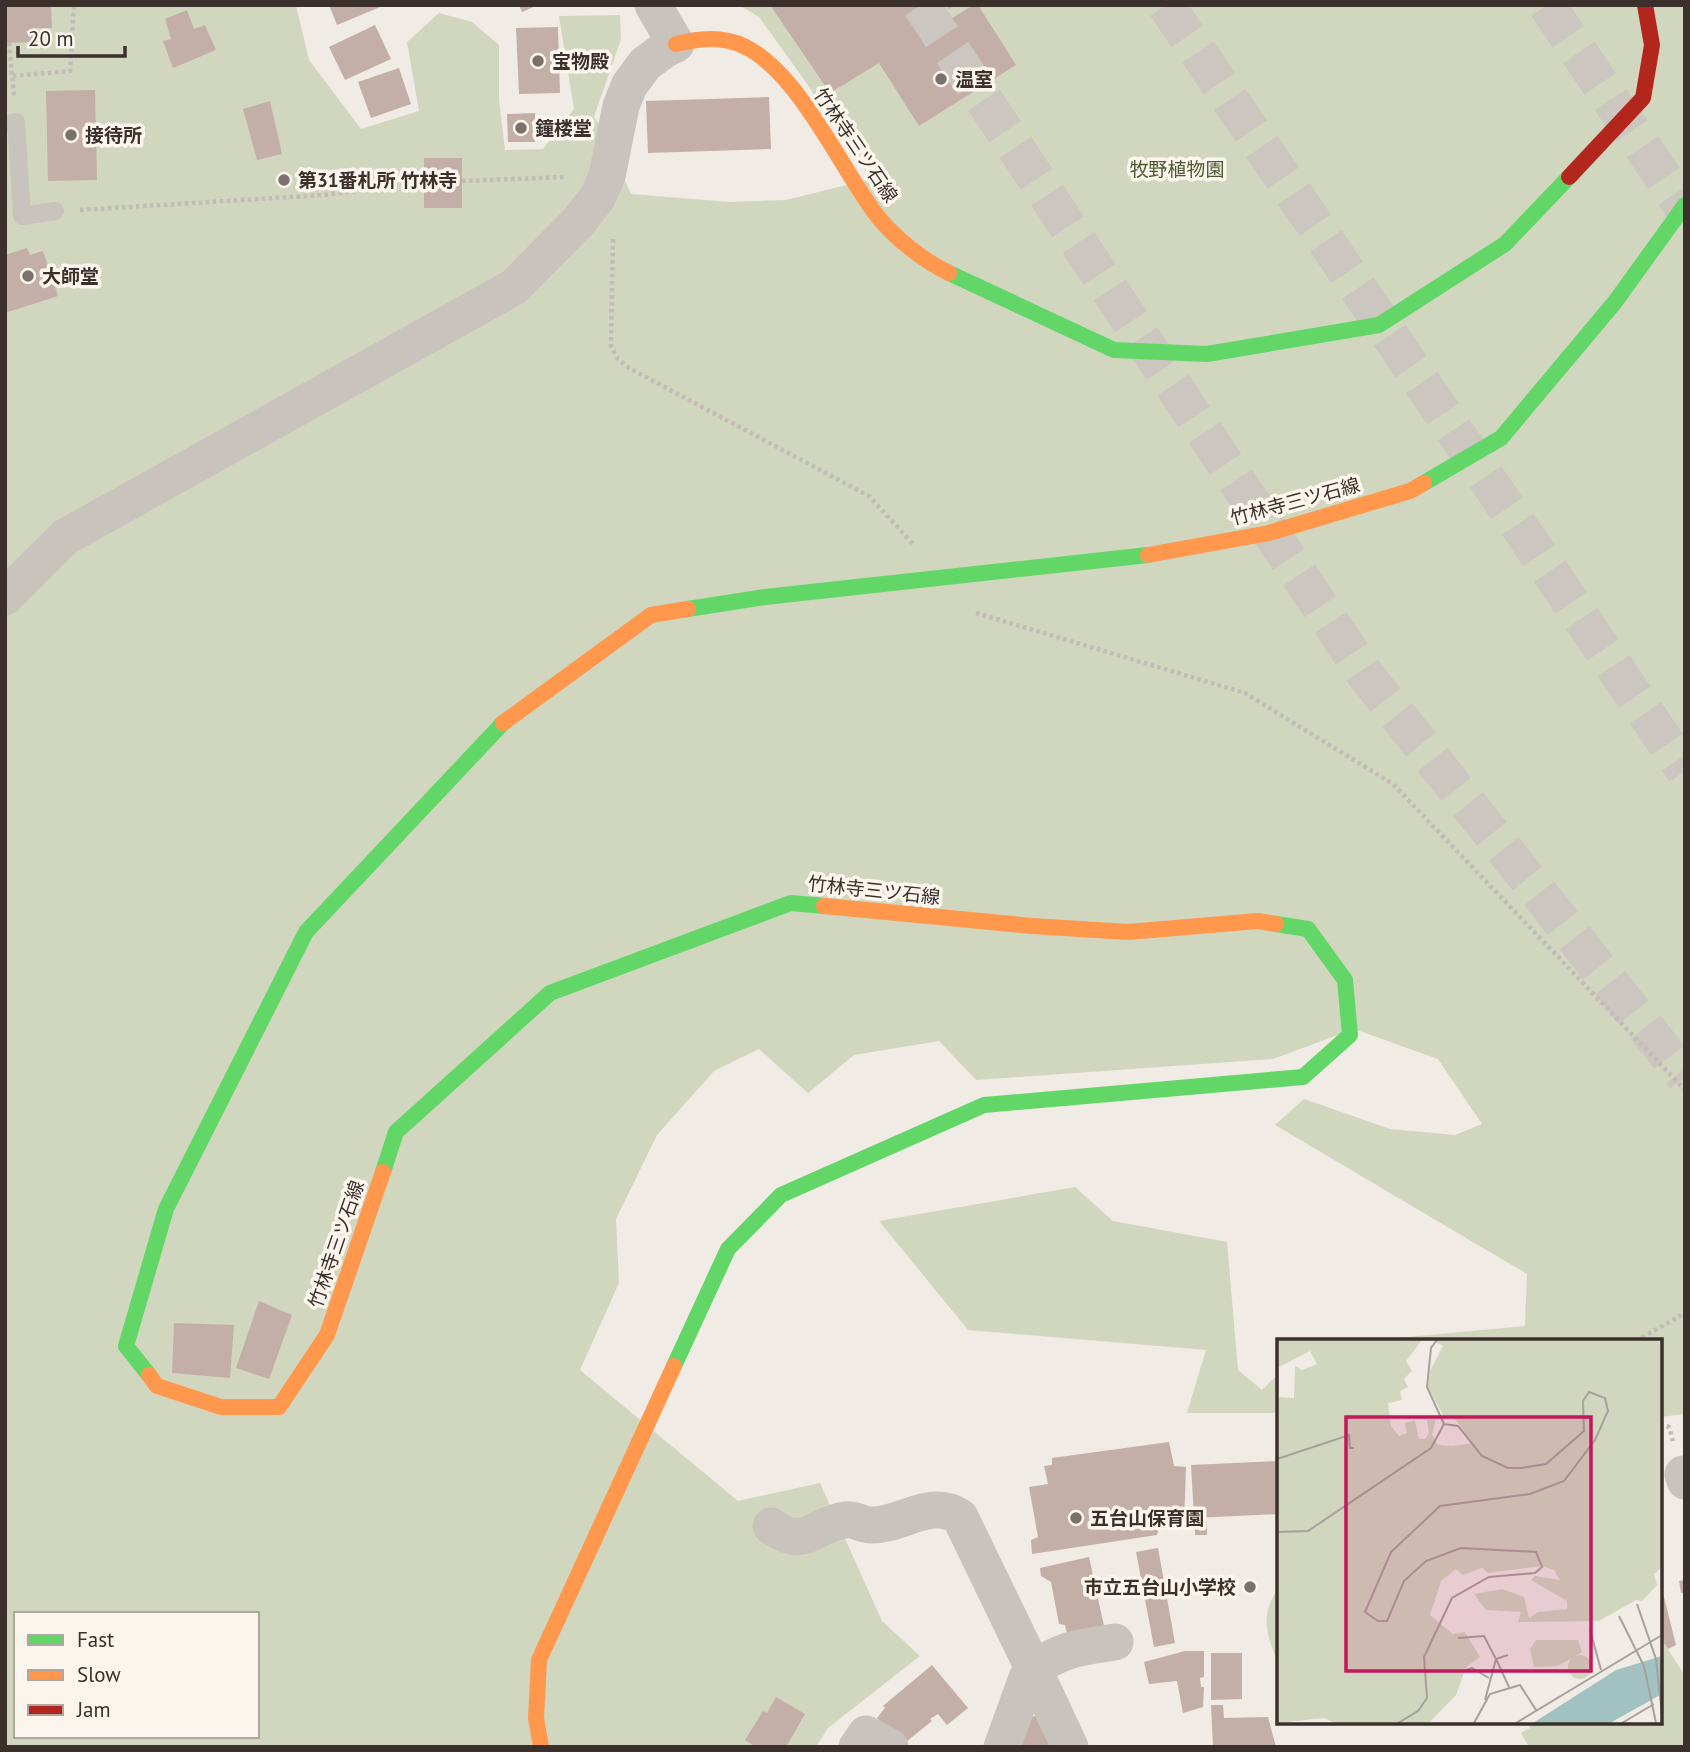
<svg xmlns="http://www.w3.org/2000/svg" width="1690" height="1752" font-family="'PT Sans','Noto Sans JP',sans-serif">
	<rect width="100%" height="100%" fill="#f0ebe5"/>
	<path fill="#d1d6bf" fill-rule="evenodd" d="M5 5H296L309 60 361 129 419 111 407 42 439 13 472 22 499 45V100L505 150 543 149 574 109 559 16 620 15 621 39 594 117 616 148V161L631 194 730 202 786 200 871 179 803 78 759 17 739 5H1685V1414L1660 1417V1341H1364L1525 1326 1527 1274 1275 1125 1304 1099 1390 1129 1455 1135 1482 1124 1438 1059 1354 1029 1273 1059 976 1080 939 1041 854 1055 808 1093 759 1049 714 1071 657 1135 616 1219 619 1283 580 1370 738 1501 820 1483 882 1621 920 1656 828 1728 816 1747H5ZM16 1614H257V1736H16Z
		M1075 1187 1113 1221 1227 1242 1238 1370 1262 1390 1279 1373V1413H1187L1206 1350 968 1330 879 1221Z
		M1279 1587V1664C1266 1635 1259 1616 1279 1587Z
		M1660 1637 1685 1676V1747H1529L1521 1733 1530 1728 1527 1722H1660Z"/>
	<path fill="#c3afa7" d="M5 5H51L52 28H34V42L5 43Z
		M329 5H385L337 25Z
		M519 5H538L522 12Z
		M770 5H931L943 24 973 5H978L1016 65 919 126 879 63 830 93Z
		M187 10 194 29 205 25 216 50 173 68 163 41 171 39 165 19Z
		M375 25 391 59 345 80 329 47Z
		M558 27 560 93 519 94 516 28Z
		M399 68 411 104 371 118 358 82Z
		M95 90 97 180 48 181 46 91Z
		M769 97 771 149 648 153 646 101Z
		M270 101 282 154 257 160 243 109Z
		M535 113V142H508L507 114Z
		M424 158H462V208H424Z
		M27 248 30 255 43 251 58 296 5 313V255Z
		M259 1301 292 1315 269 1379 236 1368Z
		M174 1323 234 1325 230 1378 172 1373Z
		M1169 1442 1174 1466 1186 1467 1184 1524 1159 1528 1157 1535 1032 1554 1031 1540 1038 1537 1029 1487 1048 1484 1044 1466 1052 1465V1458Z
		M1279 1461V1514L1194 1518 1191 1465Z
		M1195 1522H1207V1535H1195Z
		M1158 1548 1175 1643 1154 1647 1136 1552Z
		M1089 1557 1104 1626 1067 1633 1065 1625 1059 1624 1051 1582 1041 1576 1040 1568Z
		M1685 1580V1592L1681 1593 1679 1581Z
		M1660 1581 1676 1645 1668 1649 1660 1637Z
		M1185 1651H1204V1677L1200 1678 1201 1687H1204L1203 1707 1183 1713 1177 1681 1149 1684 1144 1662Z
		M1211 1653H1242V1699L1211 1700Z
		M932 1665 968 1708 947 1725 938 1714 930 1719 932 1721 901 1746 877 1718 885 1708 883 1706Z
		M776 1697 805 1714 786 1747H756L745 1740 763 1711 767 1713Z
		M1211 1705H1223L1224 1718 1268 1717 1276 1747H1213Z
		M1041 1713 1059 1747H1010L1019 1723Z"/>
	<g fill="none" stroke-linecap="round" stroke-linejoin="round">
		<path stroke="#ccc6c0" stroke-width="38" stroke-dasharray="38 19" stroke-linecap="butt" d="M921 5 1364 673 1685 1077
			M1166 5 1685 771"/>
		<path stroke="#ccc6c0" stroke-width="38" stroke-dasharray="38 19" stroke-linecap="butt" d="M1547 5 1685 210"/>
		<path stroke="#c2bbb6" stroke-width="4.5" stroke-dasharray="3.5 3.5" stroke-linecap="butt" d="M949 5 951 9
			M9 43 14 96
			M13 76 70 71 74 5
			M462 181 566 177
			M80 210 323 195 424 183
			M613 239 611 346 618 359 629 368 869 496 914 545
			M976 613 1245 693 1393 784 1685 1090
			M1636 1341 1685 1313
			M1660 1424 1669 1427 1673 1441"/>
		<path stroke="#c9c3be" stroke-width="18" d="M5 124 16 122 22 216 55 211"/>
		<path stroke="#c9c3be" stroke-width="37" d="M5 597 65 537 514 287 579 221 597 198 607 176 621 106 629 86 645 64 664 50 676 44 653 5
			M1683 1474 1685 1481
			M771 1526C805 1551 812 1525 845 1520 854 1518 862 1525 871 1525 901 1526 931 1497 960 1517L1034 1670 1027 1678 1002 1747
			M857 1747 866 1734 890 1747
			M1070 1747 1034 1670C1061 1648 1083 1647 1115 1642"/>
		<path stroke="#63d668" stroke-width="16" d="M949 273 1114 350 1207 354 1379 325 1505 244 1569 177
			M1424 483 1501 438 1615 302 1685 205
			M688 609 765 597 1148 555
			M383 1172 396 1132 550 993 791 903 824 906
			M674 1366 728 1249 781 1195 984 1105 1303 1077 1350 1035 1345 980 1308 929 1276 924
			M149 1375 126 1346 166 1209 306 932 503 723"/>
		<path stroke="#ff974d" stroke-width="16" d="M676 44C694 40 710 37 729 41 792 54 840 169 878 217 896 239 924 261 949 273
			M1148 555 1269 533 1410 491 1424 483
			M503 723 651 615 688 609
			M824 906 1032 926 1128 932 1258 921 1276 924
			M149 1375 157 1386 221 1407H279L327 1335 383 1172
			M541 1747 536 1718 539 1660 674 1366"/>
		<path stroke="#b3261e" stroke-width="16" d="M1569 177 1643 98 1652 45 1645 5"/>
	</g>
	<g fill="#7a716c" stroke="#fbf5ee" stroke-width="2.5">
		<circle cx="538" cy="61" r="7"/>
		<circle cx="941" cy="79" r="7"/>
		<circle cx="521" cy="128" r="7"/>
		<circle cx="71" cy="135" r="7"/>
		<circle cx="284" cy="180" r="7"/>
		<circle cx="28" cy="276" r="7"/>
		<circle cx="1076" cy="1518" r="7"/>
		<circle cx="1250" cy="1587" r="7"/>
	</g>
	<g text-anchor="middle" stroke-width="7" stroke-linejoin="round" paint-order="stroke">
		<g font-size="19" font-weight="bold" fill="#3b302b" stroke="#fbf5ee" text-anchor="start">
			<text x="552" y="68">宝物殿</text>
			<text x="955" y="86">温室</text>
			<text x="535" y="135">鐘楼堂</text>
			<text x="85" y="142">接待所</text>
			<text x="298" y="187">第31番札所 竹林寺</text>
			<text x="42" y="283">大師堂</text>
			<text x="1090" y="1525">五台山保育園</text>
			<text x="1236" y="1594" text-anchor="end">市立五台山小学校</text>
		</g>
		<g font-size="19" fill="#3b302b" stroke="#fbf5ee">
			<text transform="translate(856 145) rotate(56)" y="7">竹林寺三ツ石線</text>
			<text transform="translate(1295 501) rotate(-15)" y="7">竹林寺三ツ石線</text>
			<text transform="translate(874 890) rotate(6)" y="7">竹林寺三ツ石線</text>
			<text transform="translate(336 1244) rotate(-71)" y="7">竹林寺三ツ石線</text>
		</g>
		<g font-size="19" fill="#4a5a2e" stroke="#fbf5ee">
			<text x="1177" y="176">牧野植物園</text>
		</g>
	</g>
	<g transform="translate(1277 1339)">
		<rect width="385" height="385" fill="#f0ebe5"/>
		<path d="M0 1H145L129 22 135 32 127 40 131 48 123 52 125 61 111 64 114 87 122 97 130 94 128 84 138 81 142 100H148L152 94 150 81 159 80 155 95 161 106 175 107 195 104 179 81 167 78 151 48 153 32 166 7 155 1H385V228L377 235 380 246 365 262 359 261 322 282 241 283 244 273 209 271 197 255 225 250 247 258 252 279 261 273 290 270V262L254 241 258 237 283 241 277 231 265 227 211 234 205 229 186 236 179 230 164 242 153 276 176 295 188 293 203 318 189 328 179 356 152 384H58L47 379 0 384V58L17 59 18 27 25 31 40 25 33 12 0 29ZM259 301H301L305 313 281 327 257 328 253 310ZM291 328a12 12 0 1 1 24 0a12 12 0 1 1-24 0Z" fill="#d1d6bf"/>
		<path d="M385 317V355L333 384H256L339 331Z" fill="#a1c2c1"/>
		<path fill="none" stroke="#a8a09b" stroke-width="2" d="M0 120 72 96 73 109H77M0 193 31 192 154 109 167 85 150 48 154 9 160 1M360 265 379 320 385 376M342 277 367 327 379 384M313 291 324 331M181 299 207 297 219 320 208 361M231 316 219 320 232 348M189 331 195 329 212 339M121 384 141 372 150 359 147 318 175 259 212 238 258 234 265 228 259 213 184 209 149 222 127 242 110 282H101L88 273 114 213 163 167 253 155 287 142 318 101 331 72 328 59 312 53 306 62 307 92 269 125 244 129H231L205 117 181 87 167 85M197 384 213 355 243 346 259 371M239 384 385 296M345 384 377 365"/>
		<path fill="#c2185b" fill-opacity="0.15" stroke="#c2185b" stroke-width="3.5" d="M69 78H314V332H69Z"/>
		<rect width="385" height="385" fill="none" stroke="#3b302b" stroke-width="3.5"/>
	</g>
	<rect width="1690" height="1752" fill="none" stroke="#3b302b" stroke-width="14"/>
	<rect x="14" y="1612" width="245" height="126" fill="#fbf5ee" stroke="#aea6a0" stroke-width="2"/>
	<rect x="28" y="1635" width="35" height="10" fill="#63d668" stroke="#aea6a0" stroke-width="2"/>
	<text x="77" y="1647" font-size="21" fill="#3b302b">Fast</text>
	<rect x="28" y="1670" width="35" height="10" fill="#ff974d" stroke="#aea6a0" stroke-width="2"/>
	<text x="77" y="1682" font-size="21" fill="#3b302b">Slow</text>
	<rect x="28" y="1705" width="35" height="10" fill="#b3261e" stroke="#aea6a0" stroke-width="2"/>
	<text x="77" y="1717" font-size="21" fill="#3b302b">Jam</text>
	<path d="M18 46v10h107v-10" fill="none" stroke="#3b302b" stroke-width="3.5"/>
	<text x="28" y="46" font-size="21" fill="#3b302b" stroke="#fbf5ee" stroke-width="5" paint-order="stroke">20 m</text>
</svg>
